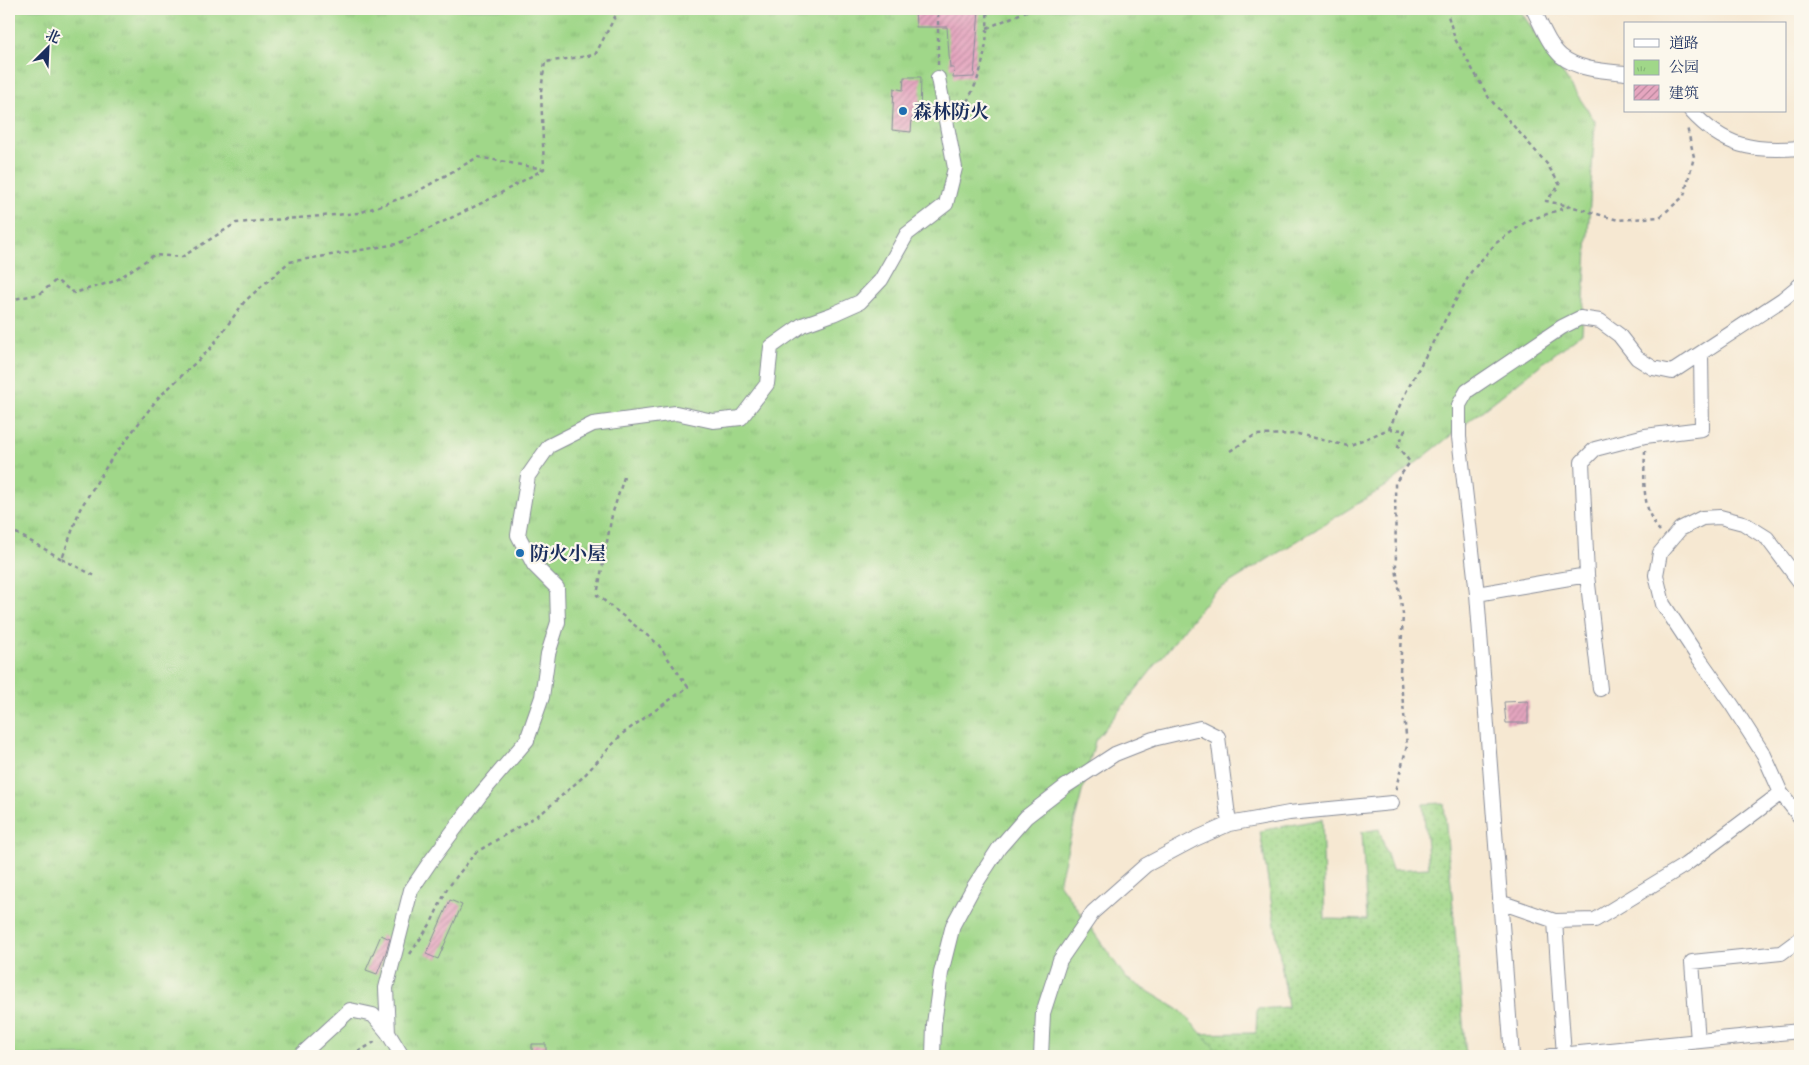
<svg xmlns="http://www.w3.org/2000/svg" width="1809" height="1065" font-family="'IM FELL Great Primer','Noto Serif SC',serif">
	<defs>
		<pattern id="grass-dots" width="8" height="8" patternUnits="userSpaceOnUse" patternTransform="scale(1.25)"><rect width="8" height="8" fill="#a0d789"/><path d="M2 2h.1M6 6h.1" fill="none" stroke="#89b979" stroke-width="1.8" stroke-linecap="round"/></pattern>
		<pattern id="park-tufts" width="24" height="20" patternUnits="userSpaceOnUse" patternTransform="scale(1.25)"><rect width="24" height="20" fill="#a0d789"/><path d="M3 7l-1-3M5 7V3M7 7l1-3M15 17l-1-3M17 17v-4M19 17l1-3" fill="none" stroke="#89b979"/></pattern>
		<pattern id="building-hatch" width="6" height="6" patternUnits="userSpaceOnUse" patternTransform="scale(1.25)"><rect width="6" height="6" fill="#e5a6bf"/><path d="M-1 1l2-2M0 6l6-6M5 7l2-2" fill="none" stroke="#b9889e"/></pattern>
	</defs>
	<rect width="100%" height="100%" fill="#fbf7ec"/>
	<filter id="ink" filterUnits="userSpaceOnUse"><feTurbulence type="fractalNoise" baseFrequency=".02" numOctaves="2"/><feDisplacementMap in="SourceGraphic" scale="10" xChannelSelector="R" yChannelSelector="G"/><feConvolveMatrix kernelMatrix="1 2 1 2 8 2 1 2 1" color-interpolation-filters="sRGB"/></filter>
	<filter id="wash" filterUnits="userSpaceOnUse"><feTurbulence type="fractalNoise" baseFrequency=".0096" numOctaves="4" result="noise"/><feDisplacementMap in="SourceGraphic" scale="20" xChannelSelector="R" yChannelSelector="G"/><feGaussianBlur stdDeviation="1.12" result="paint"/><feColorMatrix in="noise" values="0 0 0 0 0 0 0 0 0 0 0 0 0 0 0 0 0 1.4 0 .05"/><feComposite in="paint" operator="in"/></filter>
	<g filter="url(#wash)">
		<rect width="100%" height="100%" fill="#f6e8d2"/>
		<path fill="url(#grass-dots)" stroke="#5e8374" d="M1444 803 1466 1056H1161L1164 1034 1256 1033 1257 1009 1288 1007 1260 831 1322 819 1325 919 1367 920 1362 832 1379 829 1392 870 1429 868 1423 804Z"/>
		<path fill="url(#park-tufts)" stroke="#5e8374" d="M9 9H1519L1595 121 1582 332 1388 485 1213 593 1095 741 1059 883 1126 978 1181 1011 1222 1056H9Z"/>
		<g id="blocks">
			<path fill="url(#building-hatch)" d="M915 9H979L974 77 953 78 954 68H950L947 27H916Z
				M904 77H921L920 118H912L911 132 892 130 894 88 903 90Z
				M1528 701V723H1506L1504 702Z
				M450 900 462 905 438 959 426 954Z
				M381 935 390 939 386 952 377 974 366 970Z
				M532 1044H546V1056H532Z"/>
		</g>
	</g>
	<g filter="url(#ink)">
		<use href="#blocks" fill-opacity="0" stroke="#888c98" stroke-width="1"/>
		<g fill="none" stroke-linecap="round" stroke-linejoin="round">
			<g stroke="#888c98" stroke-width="16">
				<path id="minor" d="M1533 9C1541 24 1548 44 1561 56 1578 70 1605 71 1625 73
					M1691 111C1724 147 1753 152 1800 148
					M1587 575 1600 689
					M1477 594 1587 575 1582 462 1595 449 1645 436 1702 429 1701 353
					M1781 793 1800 817
					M1500 902 1555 921 1595 920 1685 865 1781 793 1764 755 1732 705 1698 657 1663 604 1656 575 1660 553 1680 529 1702 518 1720 517 1743 523 1767 538 1800 582
					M1555 921 1564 1056
					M388 1033 386 988 411 890 430 862 481 794 527 740 542 697 548 654 558 622 557 588 534 565 518 535 528 476 549 446 593 424 676 413 713 421 741 418 767 384 771 347 802 325 833 314 860 302 881 280 907 234 946 204 955 168 938 78
					M1698 1041 1692 962 1781 953 1800 939
					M300 1056 350 1010 373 1015 388 1033 402 1056
					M933 1056 934 1024 941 973 953 925 973 888 999 848 1026 817 1066 786 1115 754 1153 739 1200 728 1218 737 1229 824
					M1041 1056 1043 1013 1060 960 1093 912 1146 865 1195 839 1229 824 1289 813 1392 803
					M1512 1056 1477 594 1459 437V405L1467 391 1562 327 1580 318 1600 321 1619 335 1637 358 1653 368 1672 372 1783 299 1800 285
					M1550 1056 1800 1031"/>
			</g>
			<path stroke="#888c98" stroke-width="2.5" stroke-dasharray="4 4" stroke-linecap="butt" d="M1446 9 1455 39 1489 98 1547 164 1560 185 1546 201 1569 206
				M987 28 1031 9
				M938 65V9
				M958 115C981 85 989 46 987 9
				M9 297 14 299 40 294 56 280 74 293 115 281 154 255 182 257 236 223 359 213 413 194 478 157 543 169
				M1389 429 1405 430 1398 447 1410 462 1395 483 1396 568 1403 614 1400 672 1407 746 1395 791
				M1230 451 1255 435 1298 434 1348 446 1389 429 1406 392 1471 272 1496 243 1527 221 1570 206 1618 220 1660 217 1684 196 1694 157 1687 127
				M1645 451C1644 478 1641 510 1660 531
				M9 529 62 559 80 509 110 461 158 398 210 349 245 301 289 262 397 244 490 199 544 169 541 91 545 62 595 55 619 9
				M62 559 95 576
				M410 954 431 923 447 889 475 853 543 812 583 777 622 734 688 687 658 644 597 595 612 515 625 474
				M351 1056 378 1040"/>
			<use href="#minor" stroke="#fff" stroke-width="14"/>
		</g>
	</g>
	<g fill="#1f6fb2" stroke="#fbf7ec" stroke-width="2">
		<circle cx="903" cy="111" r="5"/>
		<circle cx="520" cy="553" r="5"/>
	</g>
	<g text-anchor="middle" stroke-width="4.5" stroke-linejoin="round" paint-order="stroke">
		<g font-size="19" font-weight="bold" fill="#1b2f5e" stroke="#fbf7ec" text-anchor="start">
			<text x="913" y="118">森林防火</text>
			<text x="530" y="560">防火小屋</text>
		</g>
	</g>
	<rect width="1809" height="1065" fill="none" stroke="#fbf7ec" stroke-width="30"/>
	<rect x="1624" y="22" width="162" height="90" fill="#fbf7ec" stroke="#a1a7b3"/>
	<rect x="1634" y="39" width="25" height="8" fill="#ffffff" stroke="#a1a7b3"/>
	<text x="1669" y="48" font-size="15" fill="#1b2f5e">道路</text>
	<rect x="1634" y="60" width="25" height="15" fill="url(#park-tufts)" stroke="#a1a7b3"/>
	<text x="1669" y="72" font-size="15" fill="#1b2f5e">公园</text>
	<rect x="1634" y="85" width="25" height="15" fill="url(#building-hatch)" stroke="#a1a7b3"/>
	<text x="1669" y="98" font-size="15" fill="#1b2f5e">建筑</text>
	<g transform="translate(48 48) rotate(24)" stroke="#fbf7ec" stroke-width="4" paint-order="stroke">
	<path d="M0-4L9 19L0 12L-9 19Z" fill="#1b2f5e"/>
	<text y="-8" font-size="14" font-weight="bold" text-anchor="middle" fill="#1b2f5e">北</text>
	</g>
</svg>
